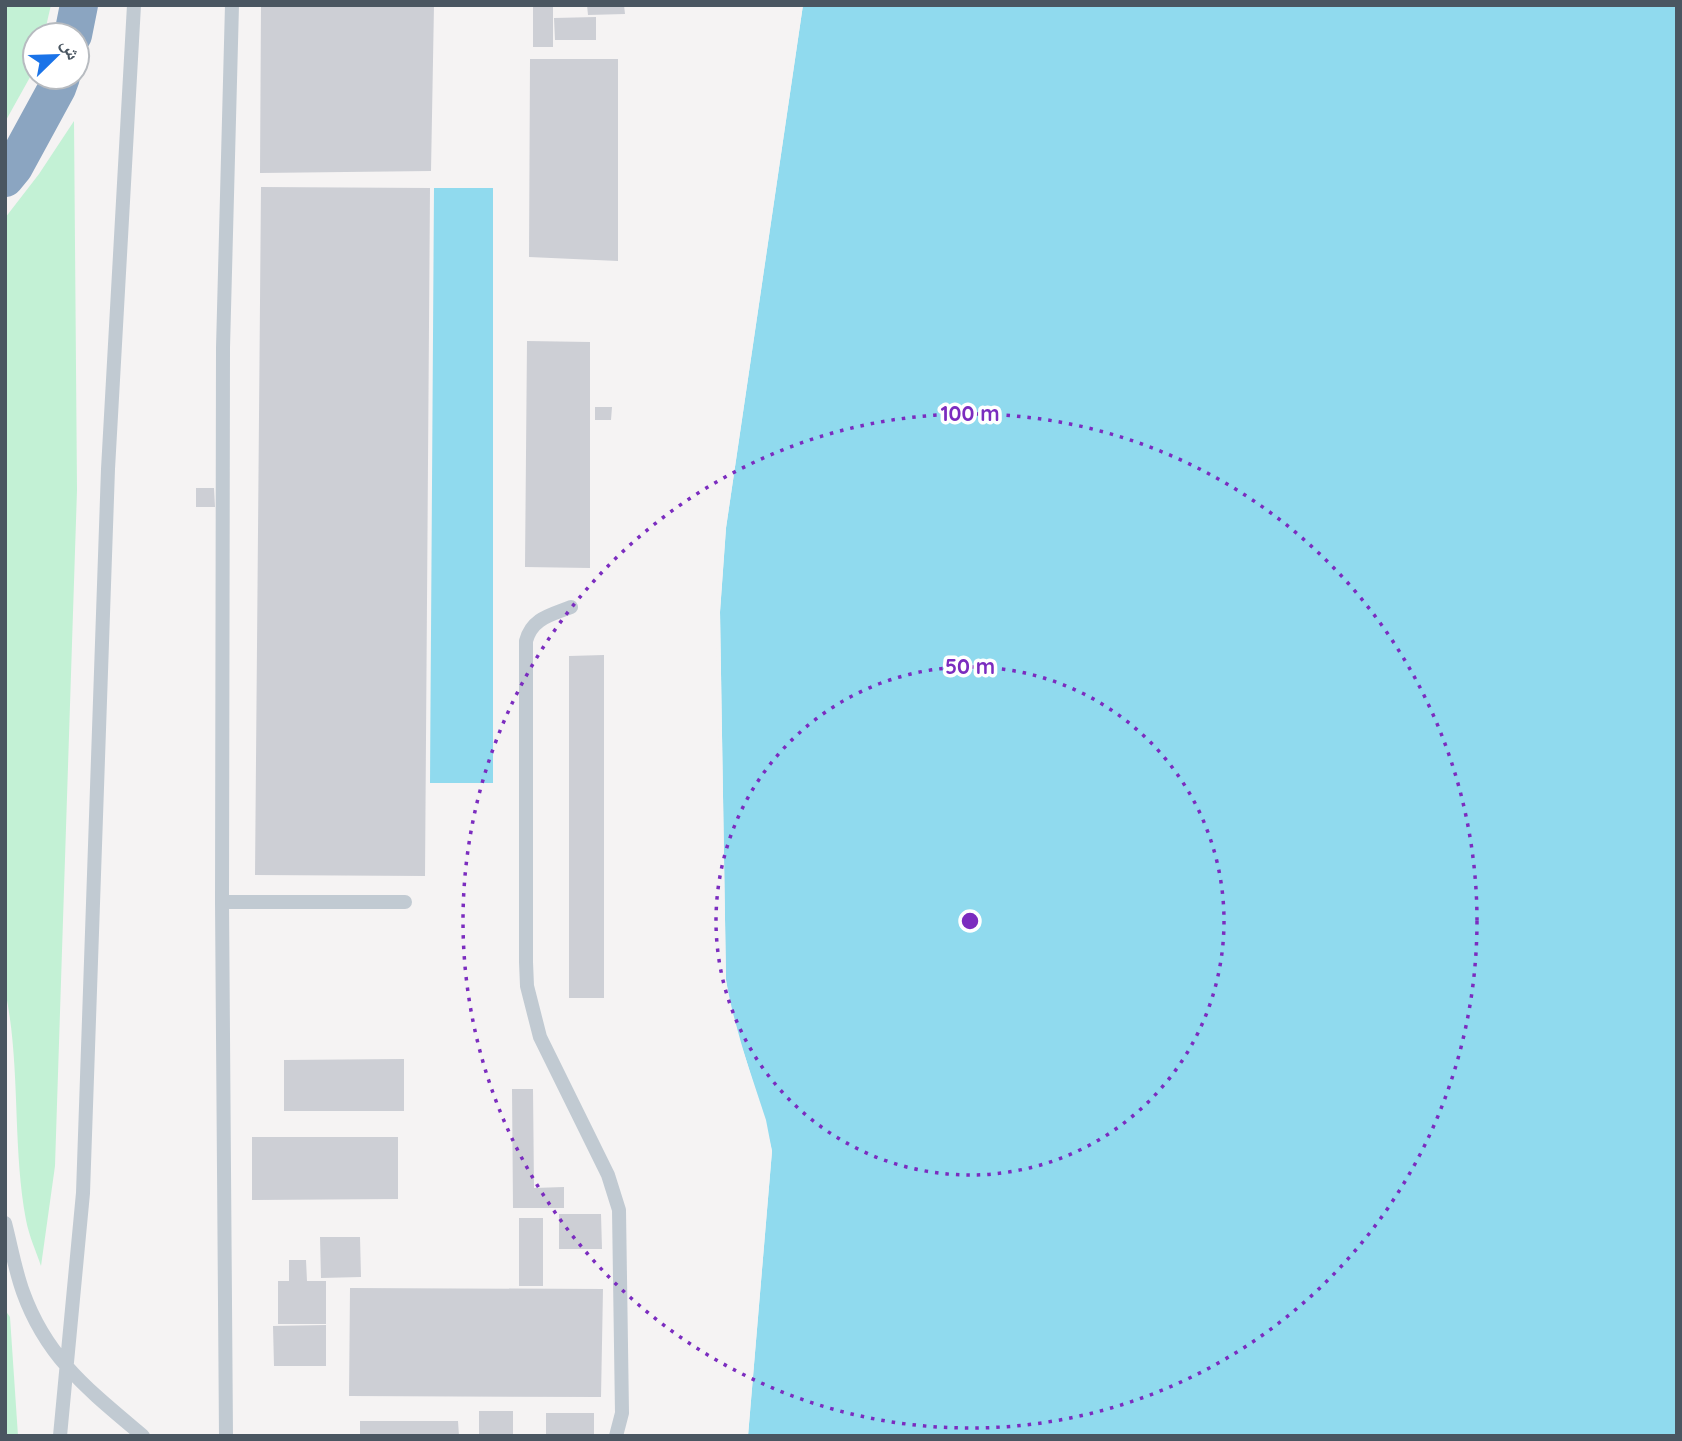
<svg xmlns="http://www.w3.org/2000/svg" width="1682" height="1441" font-family="Quicksand,'Noto Naskh Arabic',sans-serif">
	<rect width="100%" height="100%" fill="#f5f3f3"/>
	<path fill="#c3f1d5" d="M5 5H51L44 35H35L34 70 5 122Z
		M74 121 77 490 55 1166 41 1266C36 1251 29 1236 26 1220 12 1144 21 1065 5 990V218L39 174Z
		M5 1310 10 1317 18 1436H5Z"/>
	<path fill="#90daee" d="M803 5H1677V1436H748L772 1151C759 1093 736 1038 726 980L720 612 726 528Z
		M434 188H493V783H430Z"/>
	<path fill="#f5f3f3" d="M799 5H803L726 528 720 612 726 980 732 1017 766 1120 772 1151 748 1436H745L769 1151 762 1121 729 1018 723 980 716 612 722 527Z"/>
	<path fill="#cdcfd5" d="M261 5H434L431 171 260 173Z
		M533 5H553V47H533Z
		M587 5H624L625 14 588 15Z
		M596 17V40H555L554 18Z
		M530 59H618V261L529 257Z
		M261 187 430 188 425 876 255 875Z
		M527 341 590 342V568L525 567Z
		M595 407H612L611 420H595Z
		M196 488H214L215 507H196Z
		M604 655V998H569V656Z
		M404 1059V1111H284V1060Z
		M512 1089H533L534 1188 564 1187V1208H513Z
		M252 1137H398V1199L252 1200Z
		M559 1214H601L602 1249H559Z
		M519 1218H543V1286H519Z
		M320 1237H360L361 1277 321 1278Z
		M289 1260H306L307 1281H326V1324H278V1281H289Z
		M350 1288 603 1289 601 1397 349 1396Z
		M326 1325V1366H274L273 1326Z
		M479 1411H513V1436H479Z
		M546 1413H594V1436H546Z
		M360 1421H458L459 1436H360Z"/>
	<g fill="none" stroke-linecap="round" stroke-linejoin="round">
		<path stroke="#c1cad2" stroke-width="14" d="M571 607C551 615 532 618 526 641V962L527 986 540 1037 608 1175 619 1210 622 1413 616 1436
			M222 902H405
			M5 1223C11 1246 15 1270 23 1292 47 1359 90 1391 143 1436
			M60 1436 83 1193 108 469 134 5
			M226 1436 222 902 223 348 232 5"/>
		<path stroke="#8ba5c1" stroke-width="38" d="M73 35 79 5
			M5 178 14 167 57 88 61 77"/>
	</g>
	<g fill="none" stroke="#7b2cbf" stroke-width="3.5" stroke-dasharray="3.5 7">
		<circle cx="970" cy="921" r="254"/>
		<circle cx="970" cy="921" r="507"/>
	</g>
	<circle cx="970" cy="921" r="10" fill="#7b2cbf" stroke="#fff" stroke-width="3.5"/>
	<g font-size="21" text-anchor="middle" font-weight="bold" fill="#7b2cbf" stroke="#fff" stroke-width="7" stroke-linejoin="round" paint-order="stroke">
		<text x="970" y="421">100 m</text>
		<text x="970" y="674">50 m</text>
	</g>
	<rect width="1682" height="1441" fill="none" stroke="#4a5661" stroke-width="14"/>
	<g transform="translate(56 56) rotate(67)"><circle r="33" fill="#ffffff" stroke="#b7bbc0" stroke-width="2"/>
	<path d="M0-5L12 26L0 18L-12 26Z" fill="#1a73e8"/>
	<text y="-10" font-size="19" font-weight="bold" text-anchor="middle" fill="#4a5661">ش</text>
	</g>
</svg>
